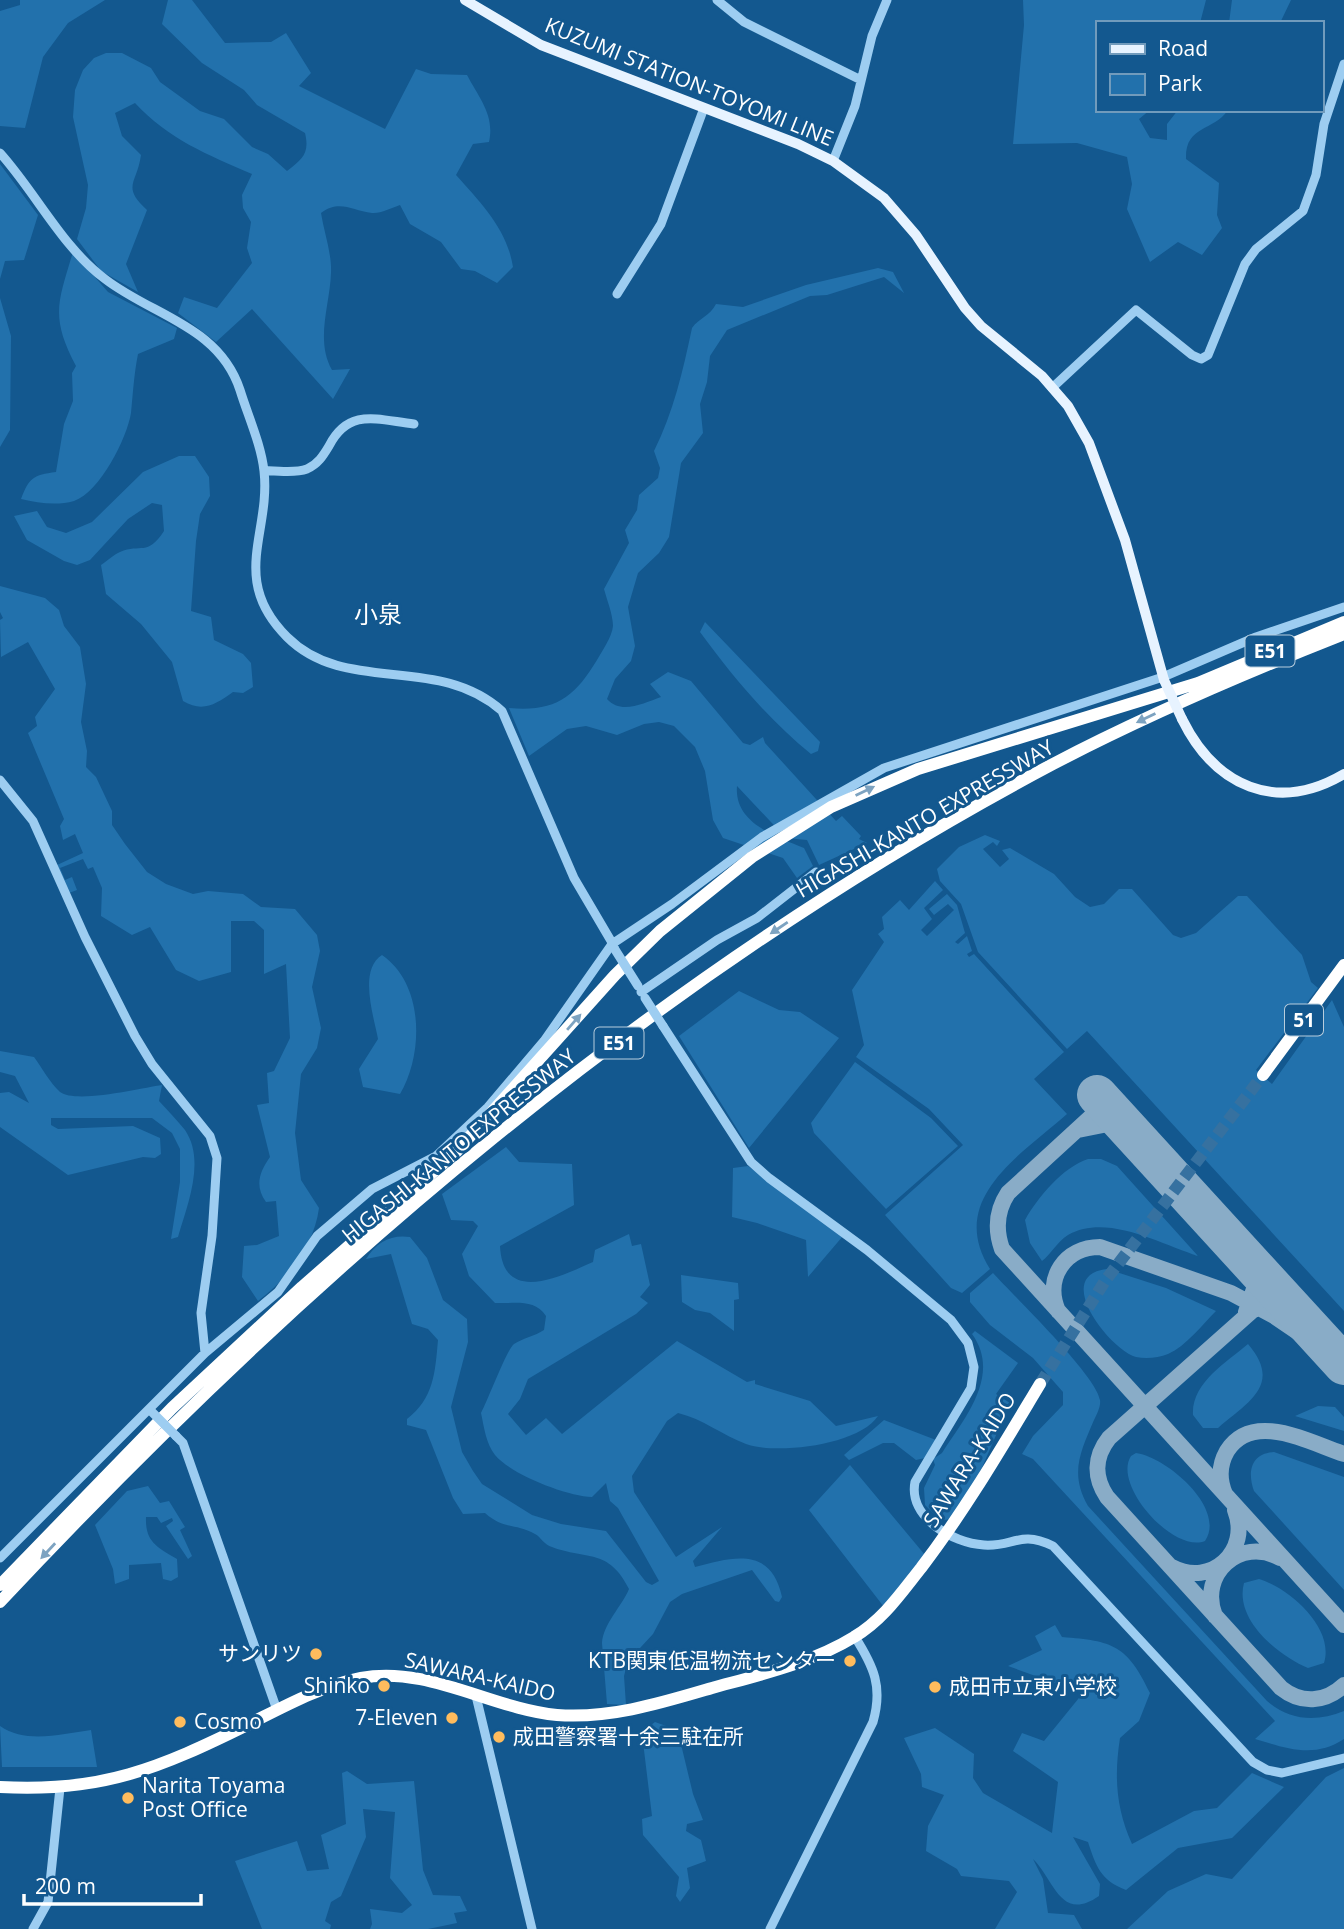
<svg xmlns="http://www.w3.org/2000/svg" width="1344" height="1929" font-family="'Open Sans','Noto Sans JP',sans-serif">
	<rect width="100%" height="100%" fill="#13588f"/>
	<path fill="#2271ac" d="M20 0H105L68 23 43 57 25 128 0 126V11L20 5Z
		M168 0H192L225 43 271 42 286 33 311 73 299 86 385 129 416 69 431 74 467 75C479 98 495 115 489 142L473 144 456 175C481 203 507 229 513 267L497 283 475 271 461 269 441 242 410 224 400 205C391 208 380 214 372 213 352 211 340 199 321 213 324 232 332 254 331 273 330 305 315 340 332 370L350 369 333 399 252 309 216 342 178 313 184 297 217 308 252 263 247 248 251 222 243 208 242 195 252 174C208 155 168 139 135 103L115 113 122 136 141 155C137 184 121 186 147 210L126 264 138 292 101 271 77 239 86 208 88 185 73 117 75 90 83 70 94 58 106 53H122L151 68 160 82 200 111 224 119 252 147 268 154 287 171C302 159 310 154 305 133L257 105 244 90 202 63 162 24Z
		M1023 0H1206L1200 23H1097V110H1150L1139 119 1150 138 1167 140V124L1178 110H1228C1213 132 1185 125 1186 159L1219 183 1217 215 1222 228 1202 255 1178 242 1150 262 1127 209 1132 184 1127 157 1077 143 1013 144 1024 25Z
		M1232 0H1291L1280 23H1229Z
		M0 164 38 215 24 260 5 261 0 279Z
		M73 252 108 292 177 328 174 339 138 354C134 374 133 393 131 413 127 438 100 492 74 501 57 506 38 503 21 499 29 478 33 475 56 472L64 424 73 401 72 373 76 366C50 317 58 302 73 252Z
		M878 268 893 272 904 293 884 277 827 295 810 296 727 330 710 356 707 382 700 404 703 433 681 463 669 537 659 553 638 573 628 607 635 646 631 661 615 679 607 699C621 715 644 703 661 697L650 684 668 672 691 681 743 743 750 745 763 737 765 743 836 821 842 816 861 836 859 839 867 843 819 865 807 840 786 838 737 786C734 823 775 836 804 848L813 866 797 878 783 858 723 838 713 820 705 771 695 747 674 726 659 722 644 724 617 735 586 726 567 729 529 756 509 708C555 712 574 698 597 660 602 651 612 637 613 626 613 615 607 600 604 589L629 543 625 530 637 510 639 495 658 478 660 468 654 451C673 413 683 371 692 328 699 318 710 316 716 304L743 307 806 285Z
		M0 298 11 336 10 430 0 447Z
		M179 456H195L209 477 210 496 200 514 196 541 191 611 211 617 214 640 243 654 251 663 253 687 243 693 233 692C216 704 203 713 183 701L172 662 141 624 106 594 101 565C107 561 113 555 120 552 141 543 147 557 164 531L162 505 152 503 128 519 90 560 77 565 64 561 27 540 14 516 37 511 47 527 66 533 92 522 143 472Z
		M0 586 45 598 59 610 64 626 80 647 86 684 81 722 87 751 86 767 96 777 112 811V825L125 844 147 872 166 884 193 894 208 891 243 894 261 907 295 909 317 935 320 951 312 987 321 1028 317 1048 301 1074 295 1133 301 1180 319 1208C314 1246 288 1278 258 1301L242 1277 244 1246 257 1245 279 1236 276 1201 266 1202C254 1186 260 1171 270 1157L257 1105 269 1103 267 1073 274 1071 290 1038 286 964 264 974V930L254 921H231V972L199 981 176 970 150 927 132 935 101 916 102 888 93 867 88 869 83 859 60 868 65 880 72 877 77 890 69 893 57 865 83 853 75 834 63 840 60 826 64 819 28 733 37 726 35 717 55 689 28 642 1 657 0 620 3 618 0 612Z
		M705 622 820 742 818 751 811 754C768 719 732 676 700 632Z
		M985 835 1000 841 997 846 993 842 983 849 1000 867 1009 859 1002 850 1010 848 1054 874 1075 897 1090 907 1104 904 1119 889H1132L1173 935 1181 938 1196 933 1238 896H1247L1302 955 1311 982 1318 988 1256 1070 1272 1084 1332 1000 1344 1027V1311L1087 1031 1067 1049 978 952 961 904 940 881 937 869 959 847Z
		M935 881 943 890 924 908 932 919 921 930 927 936 954 910 948 904 934 915 929 909 947 894 957 905 965 933 955 942 958 944 967 936 972 951 967 954 969 957 974 954 1064 1052 1034 1079 1067 1114C1021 1155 946 1199 990 1269L962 1293 951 1288 885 1215 963 1145 929 1109 856 1057 864 1045 852 990 884 942 878 934 884 929 882 917 900 900 909 910Z
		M382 955C424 984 424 1053 400 1094L363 1087 359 1069 378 1039C374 1017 358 970 382 955Z
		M739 991 779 1010 800 1012 839 1038 749 1148 679 1036Z
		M0 1051 34 1057C42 1068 50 1083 60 1092 76 1104 142 1088 162 1085L159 1101C168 1111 177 1120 185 1130 206 1161 187 1205 178 1237L171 1239 180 1182V1149L172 1133 152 1118H51V1125L58 1129 133 1126 160 1138 161 1154 155 1158 143 1157 68 1175 0 1127V1093L9 1092 29 1103 15 1076 0 1072Z
		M855 1062 931 1118 958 1146 886 1209 814 1133 811 1123Z
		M506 1147 519 1162 572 1164 574 1205 500 1246C503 1306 561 1276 593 1262L595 1250 629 1234 632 1246 641 1244 650 1285 640 1297 648 1303 636 1314 528 1379 520 1399 508 1414 526 1435 546 1418 562 1434 677 1341 747 1382 755 1380V1384L810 1401 836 1426 878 1416C859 1445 777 1455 746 1444 722 1435 703 1419 678 1413L667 1421 632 1476 634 1492 676 1557 722 1527 693 1561 695 1567C733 1557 771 1546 782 1597L779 1602 775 1601 752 1570 682 1594 670 1602 653 1634 628 1661 624 1676 626 1705 607 1704 602 1643C603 1624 622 1606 629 1589 609 1548 586 1560 552 1547 544 1545 541 1537 535 1534 516 1523 504 1530 485 1513L463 1514 453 1498 426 1430 407 1425V1419C434 1398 435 1373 438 1340L428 1329 412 1324 391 1254 366 1259C376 1242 392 1234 410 1237L427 1258 443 1300 467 1319 468 1342 451 1407 462 1452 473 1471 482 1484 532 1515 561 1524 606 1531 646 1582 652 1585 659 1581 618 1508 610 1501 606 1483 592 1497C567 1496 512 1475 495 1455 486 1444 484 1427 481 1413 488 1400 507 1349 514 1344 523 1338 535 1336 544 1330L546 1316C534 1298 514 1304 495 1303L469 1276 462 1254 478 1226 473 1221 451 1220 442 1194Z
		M1088 1159H1101L1117 1166 1198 1256C1160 1244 1107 1213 1068 1235 1057 1242 1051 1254 1042 1261L1030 1243 1025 1220C1038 1197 1063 1167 1088 1159Z
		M748 1166 843 1236 808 1277 806 1240 757 1223 732 1217 733 1168Z
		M1107 1269 1166 1288 1216 1311C1202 1325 1186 1346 1168 1354 1158 1358 1146 1359 1136 1357 1110 1350 1051 1275 1107 1269Z
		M993 1273C1013 1295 1097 1376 1100 1400 1101 1406 1097 1414 1094 1420 1081 1451 1069 1473 1088 1506L1267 1701C1290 1721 1317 1722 1344 1711V1739C1314 1759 1286 1748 1255 1739L1275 1721 1033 1459 1022 1454 1033 1436 1063 1405V1392L1033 1358 990 1325 970 1302V1293Z
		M681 1275 738 1283 739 1299 734 1300V1331L710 1313 695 1310 682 1302Z
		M975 1331 1018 1363 996 1394 1010 1403 977 1479 953 1518 941 1521 925 1505 924 1488 935 1465 933 1459 942 1453C964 1419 1002 1375 972 1334Z
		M1248 1344C1283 1385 1248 1402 1218 1428H1203L1193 1415C1191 1383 1227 1362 1248 1344Z
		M1318 1406 1335 1407 1344 1417V1431L1295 1416Z
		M884 1420 936 1440 925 1458 916 1460 894 1443H883L849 1460 844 1455Z
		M1274 1452 1344 1477V1590L1254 1491C1247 1472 1251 1453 1274 1452Z
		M1136 1453C1166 1457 1227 1508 1205 1541 1174 1554 1112 1485 1131 1456Z
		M850 1465 925 1555 884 1607 809 1510Z
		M148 1486 160 1503 169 1501 185 1527 180 1530 192 1556 188 1559 166 1526 173 1521 172 1518 161 1523 157 1517H146C145 1542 157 1547 177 1559L178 1577 171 1581 163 1579 161 1563 129 1565V1579L115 1584 113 1569 95 1525 127 1491Z
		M1259 1579C1289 1588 1335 1628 1324 1663L1308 1668C1279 1656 1234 1620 1244 1583Z
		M1055 1625 1062 1637C1113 1641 1127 1645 1150 1693L1139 1721 1120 1738C1114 1777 1116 1808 1132 1844L1194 1811 1217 1808 1252 1773 1284 1787 1232 1838 1178 1848 1126 1890C1100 1880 1096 1866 1088 1842L1073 1837 1100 1884 1099 1896C1060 1923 1054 1879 1033 1859L1043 1879 1048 1913 1074 1915 1082 1929H995L1017 1892 1009 1881 961 1876 957 1869 926 1851 928 1826 944 1795 922 1787 921 1774 904 1738 935 1728 974 1754 973 1778 983 1793 1052 1833 1058 1782 1013 1751 1022 1733 1044 1741 1083 1693 1008 1666 1042 1650 1035 1636Z
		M655 1722 669 1727 679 1736 693 1794 703 1820 687 1824 686 1831 701 1840 706 1861 687 1868 690 1888 680 1902 676 1896 679 1877 643 1835 642 1819 652 1816 643 1742 647 1728Z
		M0 1726C26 1744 61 1734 91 1730L97 1767H2Z
		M1344 1768V1929H1127L1168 1891 1206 1874 1232 1879 1326 1777Z
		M347 1771 367 1784 414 1781 423 1870 433 1895 460 1896 467 1911 454 1913 457 1923 428 1929H370L372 1924 370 1909 402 1913 412 1905 390 1878 395 1812 363 1809 366 1837 341 1896 331 1902 325 1921 331 1925 330 1929H262L235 1861 297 1841 307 1871 329 1869 321 1835 346 1824 342 1773Z"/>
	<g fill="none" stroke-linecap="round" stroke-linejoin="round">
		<path stroke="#89acc7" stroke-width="16" d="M1105 1104 1008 1193C996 1211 995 1229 1002 1249L1344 1625
			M1078 1130 1108 1124 1133 1135
			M1058 1311C1044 1278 1065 1247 1100 1247L1231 1293 1274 1316 1315 1344
			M1246 1312 1255 1286 1249 1261
			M1344 1365C1320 1339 1294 1294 1253 1310L1109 1438C1094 1457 1094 1478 1107 1497L1281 1688C1301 1704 1325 1703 1344 1685
			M1225 1494C1219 1480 1219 1465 1227 1451 1253 1410 1310 1443 1344 1454
			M1172 1567C1211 1588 1251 1551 1235 1510
			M1215 1616C1198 1574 1240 1536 1280 1558"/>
		<path stroke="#89acc7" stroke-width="40" d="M1097 1095 1344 1365"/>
		<path stroke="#3671a0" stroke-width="12" stroke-dasharray="12 6" stroke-linecap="butt" d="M1040 1384 1105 1281 1263 1075"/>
		<path stroke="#9dcdf1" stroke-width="9" d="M717 0 744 22 861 80
			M0 153C36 193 62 247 105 279 153 316 219 326 240 390 248 416 261 444 264 471 271 533 229 579 287 637 346 696 437 653 502 711L574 878 614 946
			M833 161 855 106 872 36 887 0
			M617 294 661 224 704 108
			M1052 388 1136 310 1192 355 1201 359 1208 355 1245 264 1256 249 1303 211 1316 175 1324 124 1344 64
			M264 471C278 470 293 474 307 469 318 464 323 456 329 446 349 407 378 420 414 424
			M0 780 33 821 85 937 135 1036 152 1064 210 1136 217 1158 212 1236 201 1313 205 1353
			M641 992 717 940 757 918 816 872
			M663 1026 751 1162 769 1178 867 1250 951 1320 968 1343 974 1367 971 1388 915 1482C908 1517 952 1543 984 1545 1014 1547 1019 1530 1053 1546L1253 1762 1267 1770 1282 1773 1344 1758
			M176 1436 183 1443 277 1710
			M0 1558 205 1353 278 1292 317 1236 372 1189 436 1156 488 1107 544 1041 612 944 672 904 762 837 884 768 1163 677 1256 637 1344 607
			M476 1696 532 1929
			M33 1929 48 1902 60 1788
			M770 1929 873 1722C883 1687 874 1667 855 1637"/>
		<path stroke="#e7f3ff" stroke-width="10" d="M465 0 541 45 798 144 833 161 884 198 916 235 965 308 981 326 1042 376 1068 406 1089 443 1125 540 1164 680
			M1182 719C1215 786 1276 814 1344 774"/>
		<path stroke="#fff" stroke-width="12" d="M1263 1075 1344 965
			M0 1585 172 1408 302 1287 456 1152 615 975 660 931 752 857 831 807 918 769 1198 683 1344 622
			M0 1602C307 1274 654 975 1053 764 1147 715 1245 673 1344 634
			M0 1787C101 1793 160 1768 249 1724 285 1706 321 1686 361 1678 427 1665 492 1709 557 1715 610 1719 661 1703 712 1688 759 1675 812 1663 854 1637 883 1620 901 1593 921 1568 966 1509 1002 1447 1040 1384"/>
		<path stroke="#9dcdf1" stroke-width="9" d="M614 948 638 986
			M645 998 663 1026
			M152 1412 176 1436"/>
		<path stroke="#e7f3ff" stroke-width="10" d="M1164 680 1182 719"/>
	</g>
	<defs><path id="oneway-solid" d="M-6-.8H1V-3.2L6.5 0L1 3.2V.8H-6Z" transform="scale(1.75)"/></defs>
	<g fill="#7da3c1">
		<use href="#oneway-solid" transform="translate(1146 718) rotate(154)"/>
		<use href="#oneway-solid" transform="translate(865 791) rotate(-26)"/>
		<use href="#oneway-solid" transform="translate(779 928) rotate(146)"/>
		<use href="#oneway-solid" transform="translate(574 1022) rotate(-49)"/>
		<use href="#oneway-solid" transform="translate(48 1551) rotate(133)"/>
	</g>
	<g fill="#ffbc5d" stroke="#13588f" stroke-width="2.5">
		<circle cx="316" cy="1654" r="7"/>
		<circle cx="850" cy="1661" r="7"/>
		<circle cx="384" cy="1686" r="7"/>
		<circle cx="935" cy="1687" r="7"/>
		<circle cx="452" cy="1718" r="7"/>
		<circle cx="180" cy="1722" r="7"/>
		<circle cx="499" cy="1737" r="7"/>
		<circle cx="128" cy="1798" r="7"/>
	</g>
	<g text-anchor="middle" stroke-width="6" stroke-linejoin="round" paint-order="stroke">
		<g fill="#13588f" stroke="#b8cddd" stroke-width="2">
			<rect x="1245.5" y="635.5" width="49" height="31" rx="5"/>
			<rect x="1285" y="1004.5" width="38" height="31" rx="5"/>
			<rect x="594.5" y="1027.5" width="49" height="31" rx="5"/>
		</g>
		<g font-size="19" font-weight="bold" fill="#fff">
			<text x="1270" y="658">E51</text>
			<text x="1304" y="1027">51</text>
			<text x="619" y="1050">E51</text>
		</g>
		<g font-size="21" fill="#fff" stroke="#13588f">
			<text transform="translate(689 82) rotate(22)" y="7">KUZUMI STATION-TOYOMI LINE</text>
			<text transform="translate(925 819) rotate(-30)" y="7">HIGASHI-KANTO EXPRESSWAY</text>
			<text transform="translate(459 1146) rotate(-39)" y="7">HIGASHI-KANTO EXPRESSWAY</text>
			<text transform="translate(970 1460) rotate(-58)" y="7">SAWARA-KAIDO</text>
			<text transform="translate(480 1677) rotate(13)" y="7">SAWARA-KAIDO</text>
		</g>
		<g font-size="21" fill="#fff" stroke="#13588f" text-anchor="end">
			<text x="302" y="1661">サンリツ</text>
			<text x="836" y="1668">KTB関東低温物流センター</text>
			<text x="370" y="1693">Shinko</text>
			<text x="949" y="1694" text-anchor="start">成田市立東小学校</text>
			<text x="438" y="1725">7-Eleven</text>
			<text x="194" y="1729" text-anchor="start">Cosmo</text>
			<text x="513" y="1744" text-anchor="start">成田警察署十余三駐在所</text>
			<text x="142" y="1793" text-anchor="start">Narita Toyama<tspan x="142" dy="24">Post Office</tspan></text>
		</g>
		<g font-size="24" fill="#fff" stroke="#13588f">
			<text x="378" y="623">小泉</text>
		</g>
	</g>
	<rect x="1096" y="21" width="228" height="91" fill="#13588f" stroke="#719bbc" stroke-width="2"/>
	<rect x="1110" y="44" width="35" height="10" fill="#e7f3ff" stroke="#719bbc" stroke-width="2"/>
	<text x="1158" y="56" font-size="21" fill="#ffffff">Road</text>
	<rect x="1110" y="74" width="35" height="21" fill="#2271ac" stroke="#719bbc" stroke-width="2"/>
	<text x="1158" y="91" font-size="21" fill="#ffffff">Park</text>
	<path d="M24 1894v10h177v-10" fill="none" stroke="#ffffff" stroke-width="3.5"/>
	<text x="35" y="1894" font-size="21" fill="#ffffff" stroke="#13588f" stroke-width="5" paint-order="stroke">200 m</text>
</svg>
